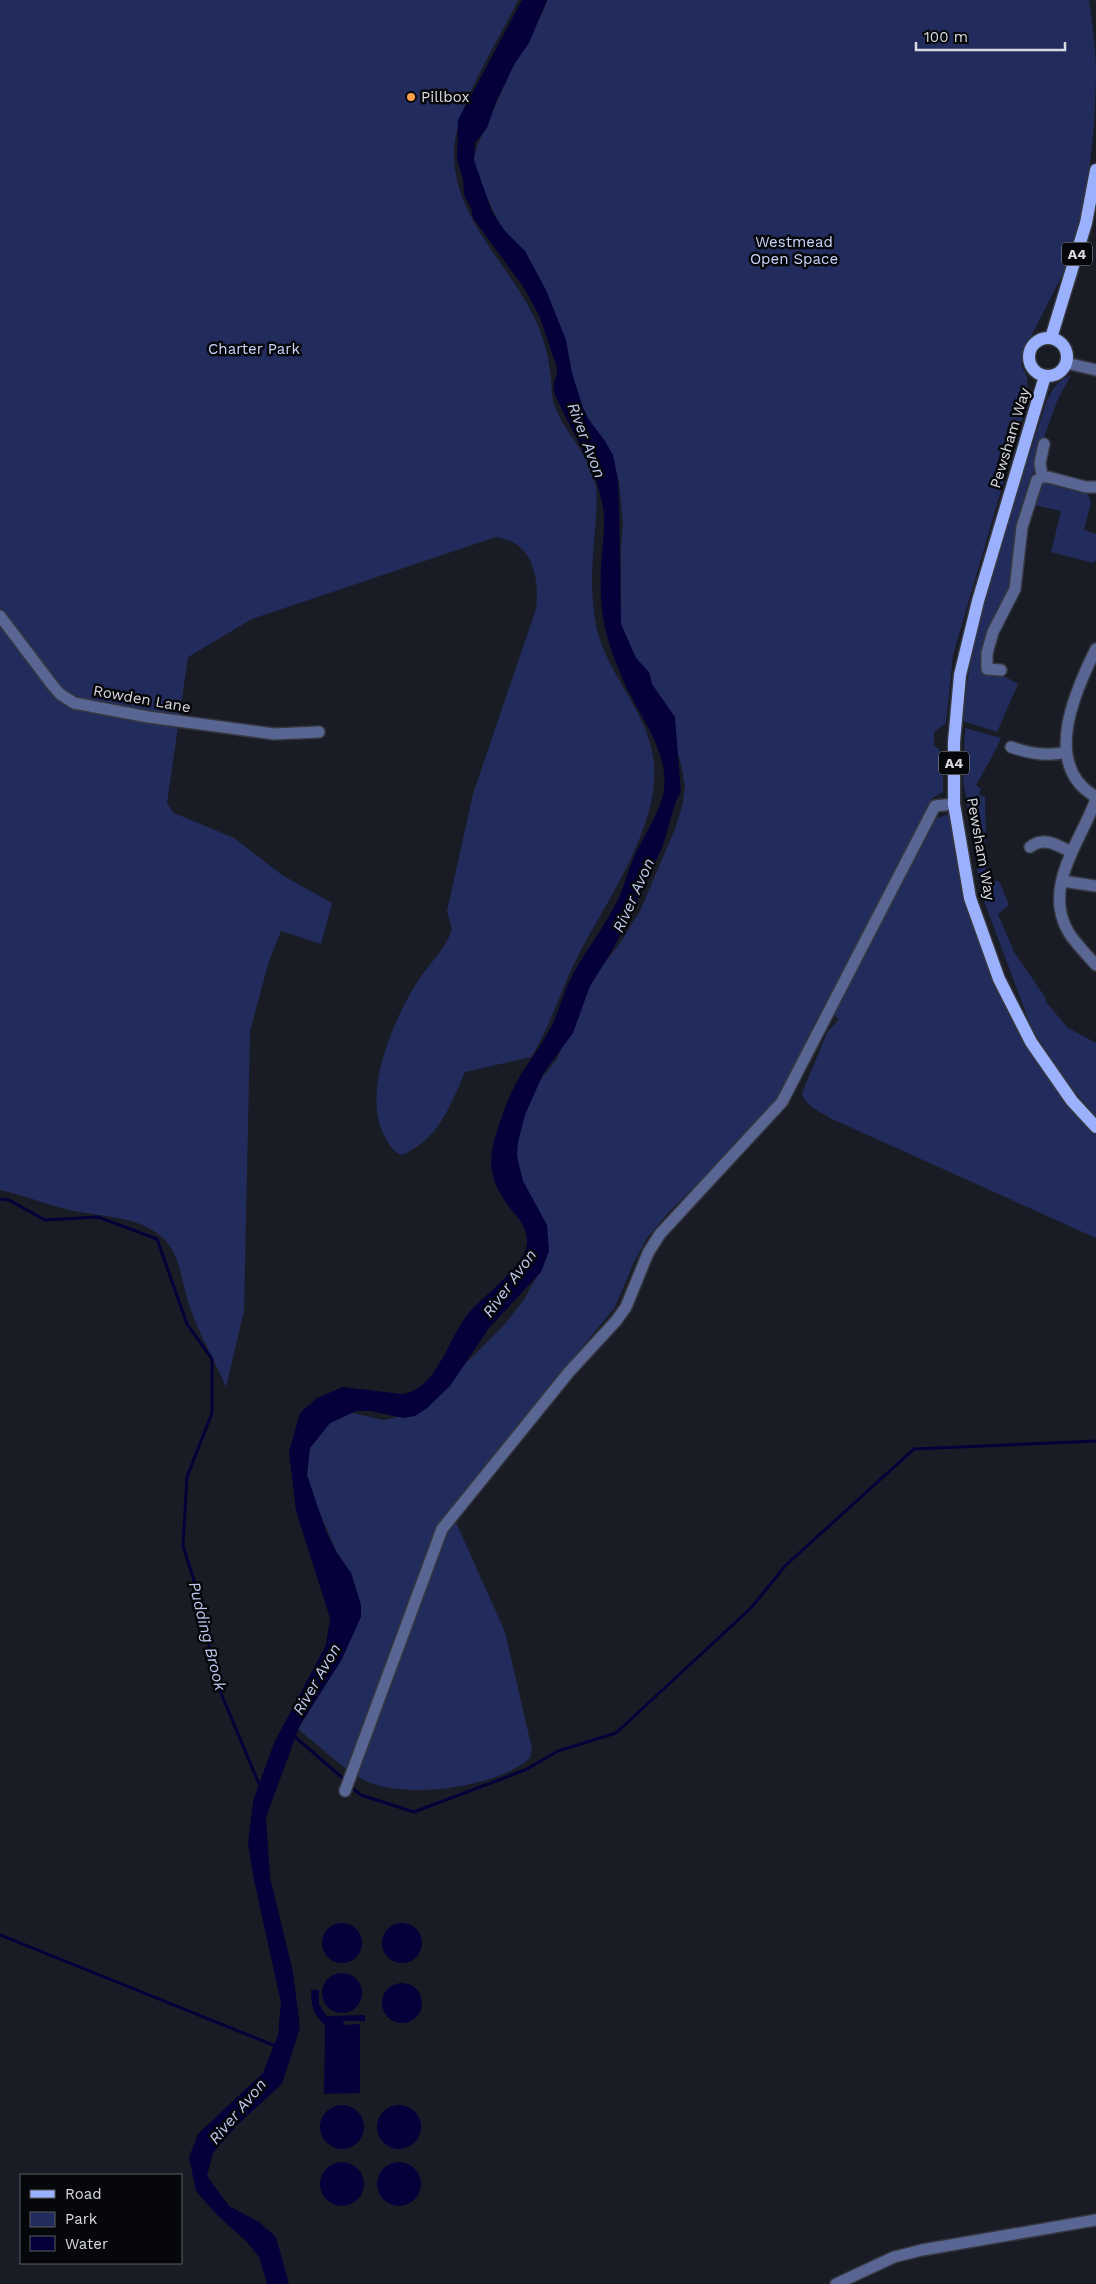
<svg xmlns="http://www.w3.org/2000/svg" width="1096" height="2284" font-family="'Work Sans',sans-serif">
	<rect width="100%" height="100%" fill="#1a1c25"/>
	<path fill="#222c5c" d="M0 0H518C497 45 452 109 454 158 456 220 512 268 536 321 543 337 548 354 550 371 552 382 551 395 554 405 564 432 592 457 596 487 598 511 594 533 593 556 591 578 592 603 596 625 605 671 643 706 652 751 667 819 606 900 577 958 560 991 551 1026 531 1057L465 1072C450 1106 439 1139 402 1155 392 1152 388 1142 383 1133 363 1091 393 1021 416 984 427 966 445 950 452 930L447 911 473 794 536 609C540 576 532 542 496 537L252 619 188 657 167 803 174 813 234 838 282 875 332 903 321 944 281 931 269 961 250 1031 244 1311 226 1387C215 1361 200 1336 191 1310 182 1288 182 1257 164 1239 141 1216 103 1217 74 1211 49 1206 25 1195 0 1190Z
		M547 0H1089C1092 22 1095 43 1096 65 1096 127 1090 188 1072 247L1068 252H1063L1061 259 1064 262 1065 270 1025 348 1021 365 1027 377 1028 398 953 655 946 723 934 732V745L943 754V792L932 798 780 1100 668 1213 647 1238 634 1262 615 1307 450 1509 505 1632 532 1749 530 1758C497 1788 401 1801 362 1779 342 1768 317 1744 298 1729L342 1659 361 1605 351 1573 337 1553 318 1509 307 1475 310 1448 330 1423 352 1413 384 1420 413 1413 450 1379 505 1324 523 1301 542 1268 507 1143 518 1108 557 1059 582 991 618 946 640 911 675 829 683 803 685 786 680 760 666 725 626 644 621 623V547L623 523 619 482 615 473 593 430 475 171 473 160 478 144 519 53 544 10Z
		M1071 375 1057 401 1042 443 1032 480 1088 494 1091 503 1084 530 1096 534V560L1093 563 1051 552 1061 511 1025 503 1011 582 1005 599 992 621 981 663 1018 684 997 732 963 721C972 611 1014 505 1047 400 1054 387 1058 380 1071 375Z
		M965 728 1001 738 994 753 976 785 981 789 979 794 985 797 986 842H981L988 881H999L1009 905 998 914 1014 952 1045 997 1046 1002 1068 1028 1096 1043V1118L1062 1076 1032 1029 981 893 963 779Z
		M949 814 968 913 991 975 1027 1046 1052 1082 1096 1134V1238L832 1119C821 1112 805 1106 802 1093L827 1033 839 1019 832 1014 932 820Z"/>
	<path fill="#050039" d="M522 0H547L529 43 515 63 496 102 487 128 475 143 474 160 492 212 505 231 525 251 546 290 566 340 572 373 583 408 589 420 605 441 613 455 618 479 619 504 621 624 636 658 649 672 652 684 675 717 681 792 676 801 662 848 629 918 612 951 590 986 573 1033 543 1074 525 1115 518 1142 517 1156 523 1181 547 1225 549 1251 541 1272 489 1328 450 1386 426 1409 415 1416 404 1418 370 1411H356L330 1423 310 1448 307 1475 326 1531 337 1553 351 1573 361 1605V1617L342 1659 300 1725 266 1817 270 1877 293 1972 300 2028 282 2084 236 2126 213 2153 207 2176 229 2206 259 2222 276 2237 289 2284H267L259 2257 247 2242 217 2215 196 2191 189 2157 198 2134 263 2073 278 2035 281 2003 254 1880 248 1844 253 1801 274 1743 326 1645 330 1618 296 1511 289 1452 300 1413 317 1398 343 1387 402 1394C437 1390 448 1338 468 1314 483 1296 528 1264 527 1241 527 1229 521 1221 513 1212 492 1185 486 1167 496 1134 503 1112 511 1090 523 1071 532 1057 542 1044 550 1029 558 1014 562 997 569 982 581 956 600 934 613 909 623 893 626 874 634 857 643 837 661 811 664 790 669 747 635 712 621 675 604 635 599 610 601 565 602 549 605 532 604 515 599 470 573 435 555 395 550 382 558 379 557 368L539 315 524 288 473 218 471 208 464 195 463 180 457 159 458 120Z
		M322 1943a20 20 0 1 1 40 0a20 20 0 1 1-40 0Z
		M382 1943a20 20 0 1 1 40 0a20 20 0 1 1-40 0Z
		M322 1993a20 20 0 1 1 40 0a20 20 0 1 1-40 0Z
		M382 2003a20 20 0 1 1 40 0a20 20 0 1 1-40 0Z
		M311 1990H319V2004L327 2016 365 2015V2021H343L344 2025 360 2024V2093L324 2094 325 2025C313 2014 311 2006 311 1990Z
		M377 2127a22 22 0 1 1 44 0a22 22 0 1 1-44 0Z
		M320 2127a22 22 0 1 1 44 0a22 22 0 1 1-44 0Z
		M377 2184a22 22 0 1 1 44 0a22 22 0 1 1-44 0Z
		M320 2184a22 22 0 1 1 44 0a22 22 0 1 1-44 0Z"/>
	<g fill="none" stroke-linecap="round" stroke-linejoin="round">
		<path stroke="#050039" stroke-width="3" d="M0 1199 9 1200 45 1220 98 1217 157 1239 187 1324 212 1359V1413L187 1477 183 1546 200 1599 216 1681 259 1784
			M294 1736 346 1781
			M350 1786 361 1795 414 1812 525 1770 558 1751 616 1733 751 1608 786 1565 914 1449 1096 1441
			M0 1935 278 2047"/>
		<g stroke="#35373f" stroke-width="14">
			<path id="minor" d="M1066 363 1096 370
				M1042 477 1040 463 1044 444
				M0 616 53 686 60 694 74 703 148 717 274 734 319 732
				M1096 649C1075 691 1041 766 1096 797
				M1001 670 987 669V653L993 632 1015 589 1022 527 1037 480 1042 477H1048L1086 487H1096
				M1011 747C1028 753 1048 757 1066 752
				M1096 799C1082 840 1041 887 1069 933 1076 944 1087 955 1096 965
				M1030 847C1044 836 1057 845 1071 852
				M1062 881 1096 886
				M345 1791 442 1529 569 1372 616 1321 626 1307 648 1253 660 1234 782 1102 935 806 954 804
				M836 2284 894 2257 922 2250 1096 2220"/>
		</g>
		<g stroke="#35373f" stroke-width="15">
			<path id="major" d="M1029 357a19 19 0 1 1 38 0a19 19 0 1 1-38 0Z
				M1051 338 1086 223 1096 170
				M1045 376 978 601 960 675 954 742V804L970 898 999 979 1031 1042 1072 1101 1096 1127"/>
		</g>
		<use href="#minor" stroke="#596593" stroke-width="11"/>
		<use href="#major" stroke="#9cb1fd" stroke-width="12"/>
	</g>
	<circle fill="#f8a04b" stroke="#06070b" stroke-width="2" cx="411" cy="97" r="5"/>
	<g text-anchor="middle" stroke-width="5" stroke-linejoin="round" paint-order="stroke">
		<g fill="#06070b" stroke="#9a9ba1" stroke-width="1">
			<rect x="1062" y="242.5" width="30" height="23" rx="4"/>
			<rect x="939" y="751.5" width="30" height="23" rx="4"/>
		</g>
		<g font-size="14" font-weight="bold" fill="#d9dbe1">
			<text x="1077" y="259">A4</text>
			<text x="954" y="768">A4</text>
		</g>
		<g font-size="15" fill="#d9dbe1" stroke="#06070b" text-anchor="start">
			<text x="421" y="102">Pillbox</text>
		</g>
		<g font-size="15" fill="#cbd6fc" stroke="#06070b">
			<text x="794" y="247">Westmead<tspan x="794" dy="17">Open Space</tspan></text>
			<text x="254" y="354">Charter Park</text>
		</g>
		<g font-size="15" fill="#d9dbe1" stroke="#06070b">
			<text transform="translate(1010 438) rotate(-73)" y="5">Pewsham Way</text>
			<text transform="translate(142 699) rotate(10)" y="5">Rowden Lane</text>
			<text transform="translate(981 849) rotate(80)" y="5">Pewsham Way</text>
		</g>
		<g font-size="16" font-style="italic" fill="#becaef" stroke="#06070b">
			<text transform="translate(587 440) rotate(69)" y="6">River Avon</text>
			<text transform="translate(633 895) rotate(-66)" y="6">River Avon</text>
			<text transform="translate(509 1283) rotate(-54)" y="6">River Avon</text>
			<text transform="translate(208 1636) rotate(76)" y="6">Pudding Brook</text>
			<text transform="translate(316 1679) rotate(-60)" y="6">River Avon</text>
			<text transform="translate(237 2111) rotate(-50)" y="6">River Avon</text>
		</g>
	</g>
	<rect x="20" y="2174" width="162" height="90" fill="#06070b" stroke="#5a5c61"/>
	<rect x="30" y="2190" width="25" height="8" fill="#9cb1fd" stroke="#5a5c61"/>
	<text x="65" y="2199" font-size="15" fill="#d9dbe1">Road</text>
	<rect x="30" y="2212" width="25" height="15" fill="#222c5c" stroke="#5a5c61"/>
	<text x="65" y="2224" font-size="15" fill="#d9dbe1">Park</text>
	<rect x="30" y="2236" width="25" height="15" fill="#050039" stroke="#5a5c61"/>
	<text x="65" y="2249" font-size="15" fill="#d9dbe1">Water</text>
	<path d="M916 42v8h149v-8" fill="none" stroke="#d9dbe1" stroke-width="2.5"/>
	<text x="924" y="42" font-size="15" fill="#d9dbe1" stroke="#06070b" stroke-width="4" paint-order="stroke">100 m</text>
</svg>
